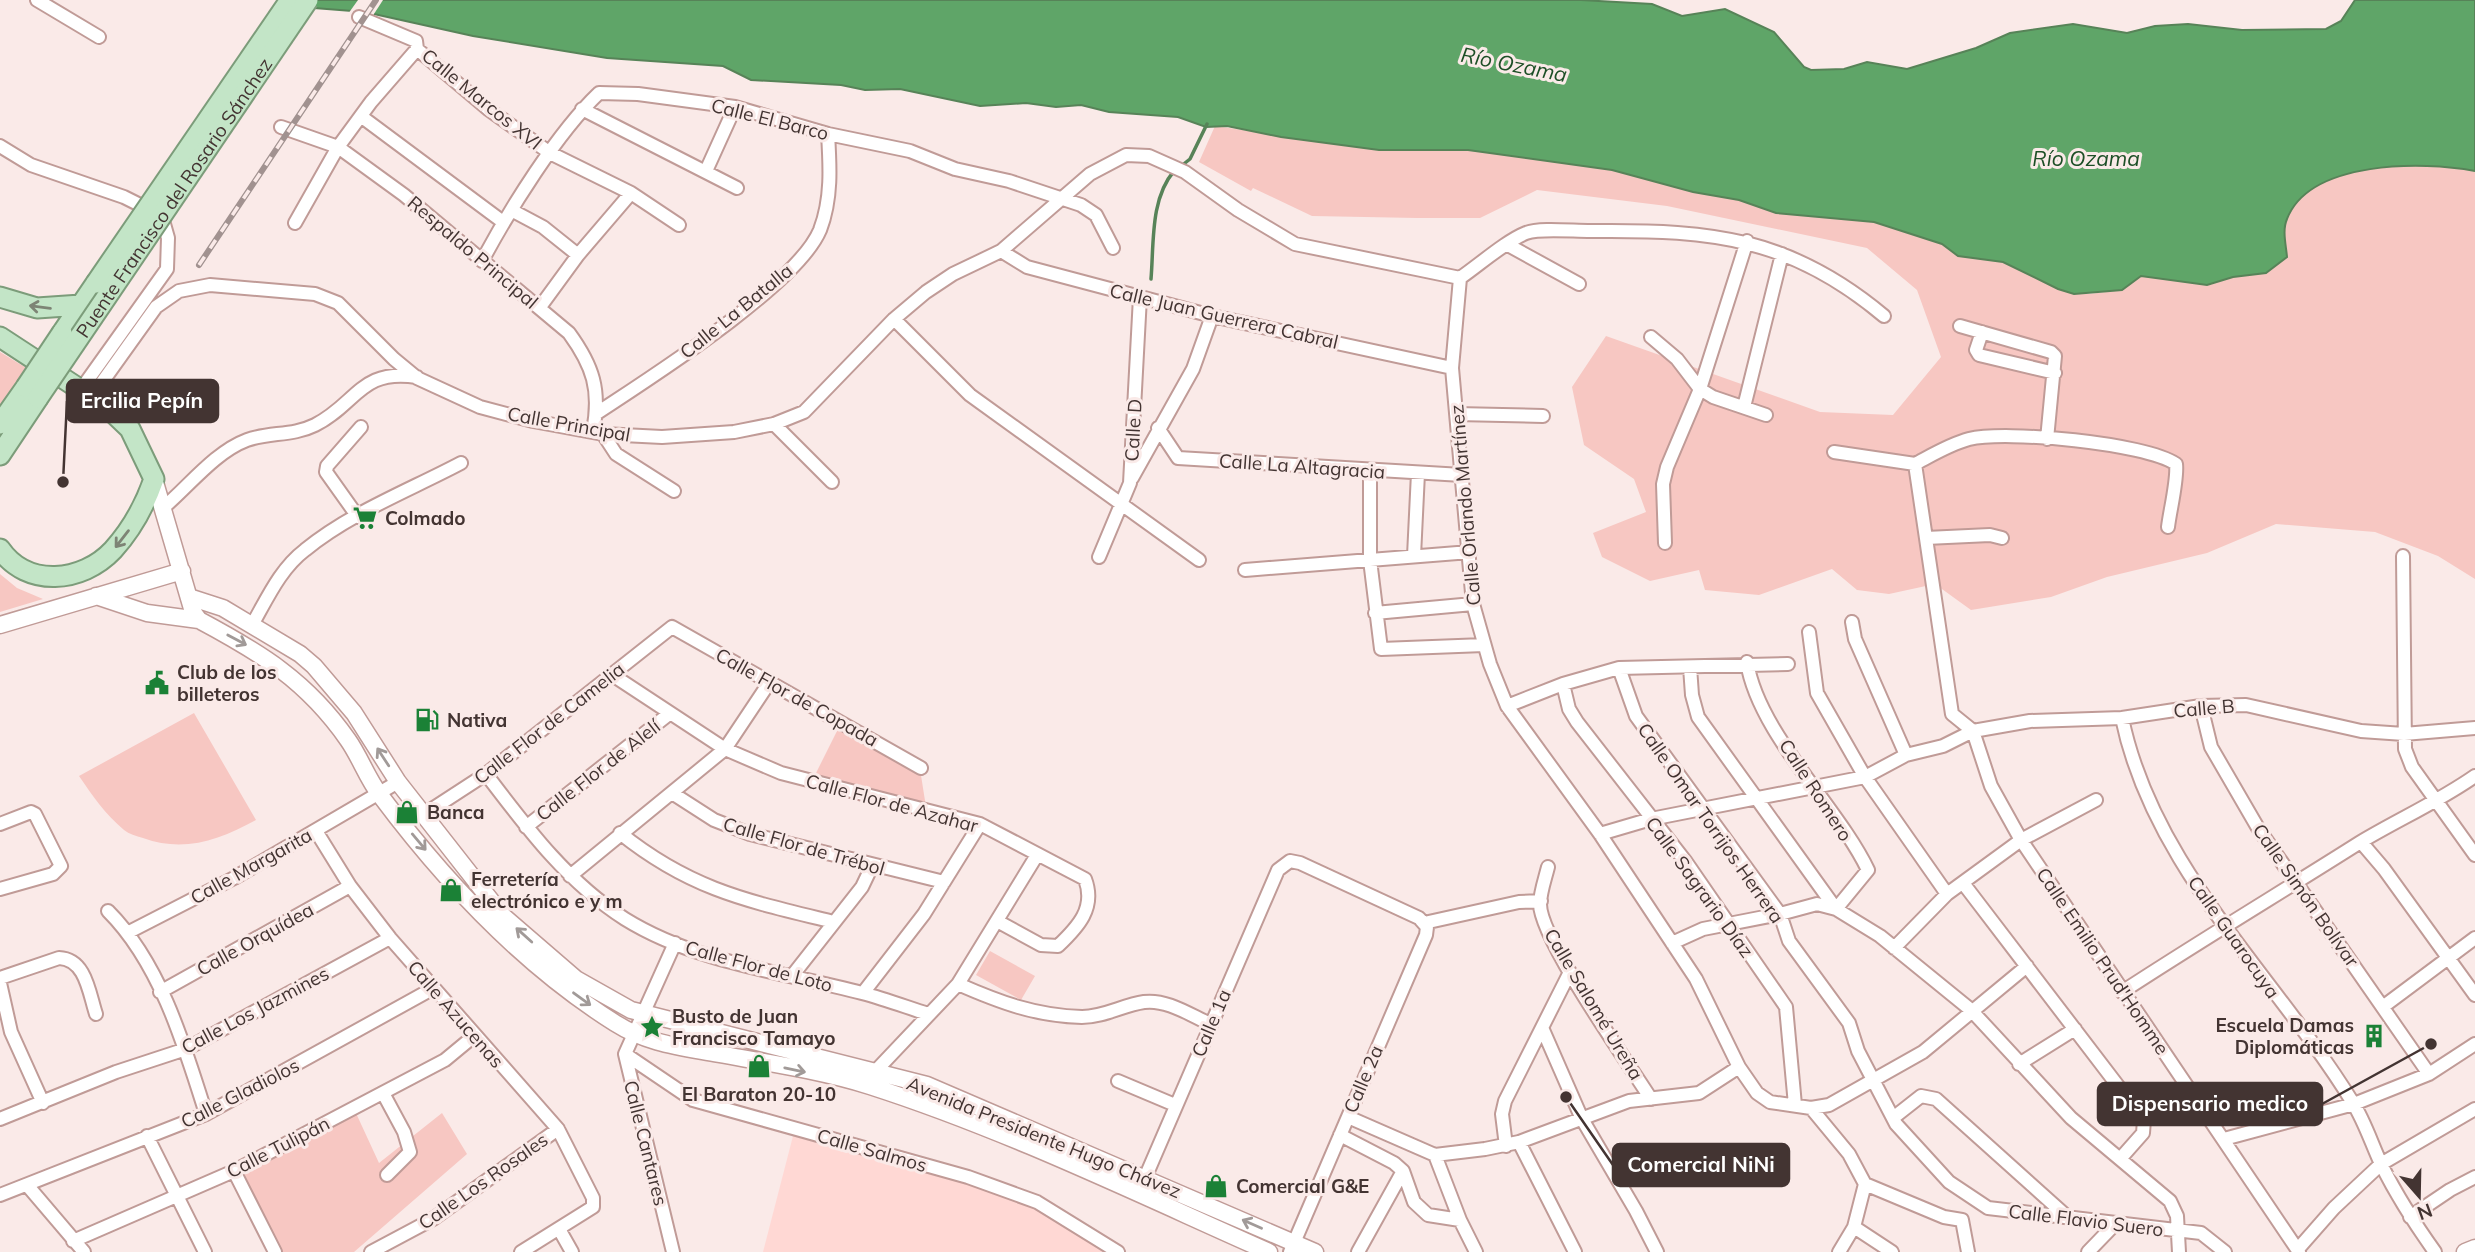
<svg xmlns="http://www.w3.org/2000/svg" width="2475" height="1252" font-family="Mulish,sans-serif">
	<rect width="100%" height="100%" fill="#faeae8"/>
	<path fill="#ffd8d4" d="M793 1136 966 1184 1037 1207 1107 1252H763Z"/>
	<path fill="#f7c7c2" d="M1215 126 1379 150H1468L1612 170 1693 192 1739 200 1776 213 1874 222 1942 244 1958 256 2003 262 2058 289 2089 294 2122 290 2141 275 2207 285 2233 277 2266 273 2287 257C2286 245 2282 230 2287 219 2310 160 2423 161 2475 171V579L2438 556 2375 532 2276 524 2207 553 2107 577 2051 597 1971 610 1935 584 1889 594 1857 590 1832 569 1759 595 1705 590 1699 570 1650 581 1602 557 1593 533 1646 512 1634 479 1584 445 1572 387 1606 336 1820 412 1893 415 1941 357 1917 290 1867 248 1667 206 1537 190 1480 218H1417L1312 216 1253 188 1251 191 1199 162Z
		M0 352 28 369 0 410Z
		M0 574 17 588 43 599 0 612Z
		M194 713 256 820C219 840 184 853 143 838 136 836 129 834 124 830 105 814 92 795 79 776Z
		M841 723 920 769 926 807 813 779Z
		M990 951 1035 976 1021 1000 976 975Z
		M355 1111 379 1163 442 1113 467 1154 354 1252H277L237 1173Z"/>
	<path fill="#5fa568" stroke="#578358" stroke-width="2" d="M278 0H1581L1652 4 1682 16 1725 9 1774 32 1804 67 1811 70 1844 69 1867 62 1907 69 1976 48 2010 33 2073 24 2127 33 2155 26 2188 24 2242 30 2326 29 2341 21 2355 0H2475V171C2423 161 2310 160 2287 219 2282 230 2286 245 2287 257L2266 273 2233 277 2207 285 2141 276 2122 290 2074 294 2058 289 2003 262 1958 256 1942 244 1874 222 1776 213 1739 200 1693 192 1612 170 1468 150H1379L1281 137 1227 126 1206 127 1178 117 1109 112 1081 105 1056 107 1026 103 980 106 900 89 865 90 841 85 751 80 723 66 607 58 473 36 365 12 314 8Z"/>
	<path fill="#faeae8" d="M358 0H383L372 17 348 14Z"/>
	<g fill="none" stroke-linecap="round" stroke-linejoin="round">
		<path stroke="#578358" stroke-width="3.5" d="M1180 167 1190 159 1207 124
			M1151 279C1154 244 1150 199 1174 171"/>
		<g stroke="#c09b97" stroke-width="16">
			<path id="minor" d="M37 0 99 37
				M359 17 416 41 417 49 488 109 550 153 631 193 679 225
				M582 109 737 188
				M362 117 503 222
				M281 127 338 147 404 195 569 333C593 366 601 390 593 431
				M0 146 31 165 124 197 146 208 164 224 168 238 167 269 82 388
				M706 171 735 107
				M513 211 543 227 578 255
				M295 223 338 147 371 102 417 49
				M1747 241 1700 389 1713 397 1766 415
				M1508 245 1579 284
				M1001 251 1027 267 1212 316 1452 368
				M482 261C510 209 557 133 599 93L638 94 735 107 828 134 910 151 955 169 1009 181 1081 205 1096 215 1113 248
				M1460 278C1479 265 1506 241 1526 233 1541 227 1579 232 1596 231 1713 230 1791 238 1884 316
				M540 307 578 255 631 193
				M894 319 970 395 1199 560
				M1960 326 2051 352 2055 356 2047 439
				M1982 332 1976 350 1979 355 2055 373
				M1651 337 1677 359 1700 389 1667 467 1663 484 1665 543
				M93 395 156 307 179 291 210 285 315 294 338 303 394 359 417 378 480 407 533 421 603 434 662 437 734 432 774 424 804 412 894 319 926 292 953 274 1001 251 1090 174 1126 155 1149 156 1185 172 1238 210 1295 244 1460 278 1452 368 1473 604 1490 664 1507 706 1600 834 1696 979 1739 1067
				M1744 407 1782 254
				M597 413C650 378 797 285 820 230 832 199 830 166 828 134
				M1456 414 1543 416
				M774 424 832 482
				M1158 428 1178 458 1462 475
				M603 434 616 454 674 491
				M1834 452 1915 464 1952 714 1973 731
				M1915 464C1932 455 1950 444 1969 439 2006 430 2145 443 2176 464 2178 479 2170 510 2168 527
				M1370 471V560L1381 649 1484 645
				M1132 478 1193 369 1212 316
				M163 508C189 486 215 452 247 440 269 432 293 436 315 425 357 404 360 368 417 377
				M358 517 326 472 327 466 361 427
				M1926 538 1990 535 2002 538
				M1414 556 1418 473
				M2403 556 2405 749 2412 767 2475 855
				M1099 557 1130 483 1140 297
				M1245 570 1470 552
				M1375 613 1473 604
				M1852 622 1855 639 1906 755
				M252 625C267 599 280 569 305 550 350 513 410 490 461 463
				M1809 632 1817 693 1865 777 1947 894
				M1690 667 1692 695 1698 717 1836 909 1880 936 1971 1010 2071 1118 2170 1201 2177 1216 2179 1252
				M1619 668 1636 716 1780 914 1789 941 1849 1023 1858 1051 1896 1124 1949 1182 1988 1208 2201 1233 2225 1252
				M611 674 725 749 781 773 980 824 1085 879C1096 908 1078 927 1058 946L1041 945 997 921
				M1563 684 1569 709 1577 722 1686 862 1786 1007 1795 1105
				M1507 706 1563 684 1619 668 1788 664
				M2201 706 2211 747 2258 828 2429 1074
				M2122 718C2153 868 2275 976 2353 1103 2365 1122 2372 1145 2382 1166 2397 1196 2415 1224 2435 1252
				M1973 731 1991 786 2021 840 2299 1252
				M486 774C527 828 567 882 625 919 696 963 783 972 862 993 885 999 906 1007 928 1014
				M672 793 714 820 750 834 944 882
				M423 815 486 774 672 627 921 768
				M0 824 31 812 35 814 61 866 53 874 0 889
				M526 827 669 714
				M316 831 350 886 390 938 558 1129 593 1198V1207L521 1252
				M620 833C691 890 748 901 834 922
				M1600 834 1651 819 1865 777 1906 755 1943 746 1973 731 2030 721 2122 718 2201 706 2246 705 2361 731 2404 734 2475 728
				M2361 842 2384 869 2475 995
				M1548 867C1545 879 1540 893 1540 904 1540 939 1629 1064 1651 1099
				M570 876 725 749 769 683
				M1963 883 2144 1120 2143 1133 2120 1159
				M108 911C160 963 184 1044 206 1114
				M1424 923 1519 902 1541 901
				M129 932 234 878 398 782
				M1672 943 1703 929 1780 914 1817 904 1836 909 1868 870C1838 807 1758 733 1747 662
				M1894 948 1947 894 2021 840 2096 800
				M792 976 862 887 872 866
				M0 978 59 958C86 959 89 993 96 1014
				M0 983 11 1032 43 1103
				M958 984C999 1002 1036 1016 1082 1017 1104 1017 1123 1005 1144 1002 1167 999 1190 1015 1210 1024
				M160 992 350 886
				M2122 992C2200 941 2280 893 2359 843 2397 820 2438 802 2475 776
				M863 993 924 914 980 824
				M2384 1006 2475 938
				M1543 1030 1582 1119 1636 1211 1657 1252
				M625 1054 693 1100 968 1177 1037 1202 1118 1252
				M2019 1064 2075 1029
				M869 1078 958 984 1037 855
				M1118 1081 1175 1105
				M383 1093 404 1132 410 1152 387 1175
				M1811 1108 1849 1154 1865 1184 1854 1227 1839 1252
				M1348 1117 1435 1155 1485 1149 1519 1142 1629 1101 1699 1093 1739 1067 1757 1093 1770 1102 1811 1108 1829 1105 1923 1052 2027 966
				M1893 1118 1921 1096 1936 1099 2064 1214
				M0 1119 116 1072 186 1049 390 938
				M1340 1135 1394 1163 1403 1171 1414 1202 1428 1215 1460 1220
				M147 1136 205 1252
				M2224 1139 2354 1104 2429 1074 2475 1044
				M1519 1142 1575 1252
				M1506 1146 1502 1114 1505 1101 1570 972
				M1435 1155 1460 1220 1476 1252
				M234 1171 275 1252
				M1865 1184 1944 1217 1962 1220 1968 1252
				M27 1185 84 1252
				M1142 1185 1278 870 1290 861 1300 863 1419 918 1427 927 1426 935 1290 1252
				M0 1195 206 1114 432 989
				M2410 1217 2450 1190 2475 1177
				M1854 1227 1892 1252
				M559 1229 572 1252
				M73 1241 234 1171 445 1060 474 1036
				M2298 1249 2334 1208 2381 1164 2475 1109
				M371 1252 433 1219 558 1129
				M673 1252 625 1054 675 943
				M1358 1252 1403 1171
				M2088 1252 2116 1223"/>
		</g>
		<g stroke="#c09b97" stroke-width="19">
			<path id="secondary" d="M154 479 193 612 199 620C261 653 307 681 348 740 360 757 367 778 380 795 445 882 523 965 615 1023 648 1044 682 1047 719 1054 769 1063 822 1071 870 1086 1007 1130 1138 1194 1269 1252
				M96 596 147 613 199 620
				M189 597 223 608 300 654 314 666 354 713 398 782 503 916 576 979 631 1010 927 1085 1315 1252
				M0 625 182 571
				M2465 1252 2475 1248"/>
		</g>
		<g stroke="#7c9c7a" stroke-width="23">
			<path id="primary" d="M0 297 37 308 81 305
				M62 333 96 283
				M0 337 107 407 130 429 154 479C145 505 132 529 113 550 82 583 27 588 0 549
				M0 424 26 387
				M0 455 38 398"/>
		</g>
		<use href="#minor" stroke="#fff" stroke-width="12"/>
		<use href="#secondary" stroke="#fff" stroke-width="16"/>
		<use href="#primary" stroke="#c3e5c7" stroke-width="19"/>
		<g stroke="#a19290" stroke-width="6">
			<path id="rail" d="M199 265 376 0"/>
		</g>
		<use href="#rail" stroke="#faeae8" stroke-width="3.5" stroke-dasharray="10" stroke-linecap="butt"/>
		<g stroke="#7c9c7a" stroke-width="23" stroke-linecap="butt">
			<g id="primary-bridge">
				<path d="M96 283 290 0"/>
				<path d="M26 387 62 333"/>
				<path id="s1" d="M38 398 308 0"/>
			</g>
		</g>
		<use href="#primary-bridge" stroke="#c3e5c7" stroke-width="19"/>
	</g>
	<defs><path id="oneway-shaft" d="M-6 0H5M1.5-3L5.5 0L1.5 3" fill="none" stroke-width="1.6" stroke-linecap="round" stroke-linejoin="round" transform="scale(1.75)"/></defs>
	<g stroke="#7d8475">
		<use href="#oneway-shaft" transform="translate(40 307) rotate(-173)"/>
		<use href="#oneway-shaft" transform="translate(122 539) rotate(128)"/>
	</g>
	<g stroke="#a19a98">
		<use href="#oneway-shaft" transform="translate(237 640) rotate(28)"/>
		<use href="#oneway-shaft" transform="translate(383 757) rotate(-123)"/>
		<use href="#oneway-shaft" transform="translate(419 842) rotate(50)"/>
		<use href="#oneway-shaft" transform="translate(524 935) rotate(-138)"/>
		<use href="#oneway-shaft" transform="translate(582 999) rotate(36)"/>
		<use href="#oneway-shaft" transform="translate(795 1070) rotate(12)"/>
		<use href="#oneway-shaft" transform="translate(1252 1224) rotate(-156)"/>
	</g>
	<defs>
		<g id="supermarket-bare" transform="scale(1.89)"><path d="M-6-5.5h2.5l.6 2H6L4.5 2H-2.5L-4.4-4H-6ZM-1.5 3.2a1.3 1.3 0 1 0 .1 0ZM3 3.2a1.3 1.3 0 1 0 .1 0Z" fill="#1b8136" stroke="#faeae8" stroke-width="2.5" paint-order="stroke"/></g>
		<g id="civic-bare" transform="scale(1.89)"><path d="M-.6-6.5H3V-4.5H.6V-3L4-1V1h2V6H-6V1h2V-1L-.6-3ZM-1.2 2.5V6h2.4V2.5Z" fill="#1b8136" stroke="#faeae8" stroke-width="2.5" paint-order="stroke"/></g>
		<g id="fuel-bare" transform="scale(1.89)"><path d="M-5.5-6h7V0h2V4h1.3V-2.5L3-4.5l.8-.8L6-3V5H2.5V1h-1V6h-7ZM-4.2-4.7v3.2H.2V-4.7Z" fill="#1b8136" stroke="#faeae8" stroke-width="2.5" paint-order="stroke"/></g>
		<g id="shop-bare" transform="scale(1.89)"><path d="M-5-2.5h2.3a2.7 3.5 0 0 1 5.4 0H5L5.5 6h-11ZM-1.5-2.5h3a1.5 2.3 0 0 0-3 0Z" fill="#1b8136" stroke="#faeae8" stroke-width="2.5" paint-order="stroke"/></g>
		<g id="sight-bare" transform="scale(1.89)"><path d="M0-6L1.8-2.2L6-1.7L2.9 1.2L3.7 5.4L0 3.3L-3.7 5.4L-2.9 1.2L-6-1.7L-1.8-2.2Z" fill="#1b8136" stroke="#faeae8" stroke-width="2.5" paint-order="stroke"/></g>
		<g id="building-bare" transform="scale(1.89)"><path d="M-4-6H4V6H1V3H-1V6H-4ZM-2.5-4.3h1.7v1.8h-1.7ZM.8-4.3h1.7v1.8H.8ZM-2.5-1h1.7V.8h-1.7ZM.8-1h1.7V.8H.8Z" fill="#1b8136" stroke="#faeae8" stroke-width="2.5" paint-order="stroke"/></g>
	</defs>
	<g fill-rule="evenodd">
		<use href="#supermarket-bare" x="365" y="518"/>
		<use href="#civic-bare" x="157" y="683"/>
		<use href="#fuel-bare" x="427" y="720"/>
		<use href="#shop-bare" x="407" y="812"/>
		<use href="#shop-bare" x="451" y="890"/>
		<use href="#sight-bare" x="652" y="1027"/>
		<use href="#building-bare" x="2374" y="1036"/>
		<use href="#shop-bare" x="759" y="1066"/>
		<use href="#shop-bare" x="1216" y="1186"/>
	</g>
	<g text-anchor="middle" stroke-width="6" stroke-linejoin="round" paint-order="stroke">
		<g font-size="19" fill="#433432" stroke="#faeae8">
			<text transform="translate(482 99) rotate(39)" y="7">Calle Marcos XVI</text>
			<text transform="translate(770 119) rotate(14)" y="7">Calle El Barco</text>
			<text dy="7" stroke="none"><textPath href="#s1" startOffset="242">Puente Francisco del Rosario Sánchez</textPath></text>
			<text transform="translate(473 252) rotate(40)" y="7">Respaldo Principal</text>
			<text transform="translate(736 311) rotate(-39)" y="7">Calle La Batalla</text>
			<text transform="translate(1224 316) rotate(13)" y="7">Calle Juan Guerrera Cabral</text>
			<text transform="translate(569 424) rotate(10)" y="7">Calle Principal</text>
			<text transform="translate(1133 430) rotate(-87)" y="7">Calle D</text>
			<text transform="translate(1302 466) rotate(4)" y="7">Calle La Altagracia</text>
			<text transform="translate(1465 505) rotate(-95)" y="7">Calle Orlando Martínez</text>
			<text transform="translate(797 697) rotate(29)" y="7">Calle Flor de Copada</text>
			<text transform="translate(2204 708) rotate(-5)" y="7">Calle B</text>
			<text transform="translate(549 723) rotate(-38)" y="7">Calle Flor de Camelia</text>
			<text transform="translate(598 770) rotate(-38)" y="7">Calle Flor de Alelí</text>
			<text transform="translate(1816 790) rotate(57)" y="7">Calle Romero</text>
			<text transform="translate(892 803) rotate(15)" y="7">Calle Flor de Azahar</text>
			<text transform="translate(1711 823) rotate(55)" y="7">Calle Omar Torrijos Herrera</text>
			<text transform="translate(804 846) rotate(16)" y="7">Calle Flor de Trébol</text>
			<text transform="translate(251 866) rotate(-29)" y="7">Calle Margarita</text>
			<text transform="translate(1700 887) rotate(54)" y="7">Calle Sagrario Díaz</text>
			<text transform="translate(2306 895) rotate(55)" y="7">Calle Simón Bolívar</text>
			<text transform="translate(2234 937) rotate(55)" y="7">Calle Guarocuya</text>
			<text transform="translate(255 939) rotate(-29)" y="7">Calle Orquídea</text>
			<text transform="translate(2103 961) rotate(56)" y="7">Calle Emilio Prud'Homme</text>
			<text transform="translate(759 966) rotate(15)" y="7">Calle Flor de Loto</text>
			<text transform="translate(1594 1004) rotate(59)" y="7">Calle Salomé Ureña</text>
			<text transform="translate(255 1010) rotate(-28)" y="7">Calle Los Jazmines</text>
			<text transform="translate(456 1014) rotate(49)" y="7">Calle Azucenas</text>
			<text transform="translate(1211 1023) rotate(-67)" y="7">Calle 1a</text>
			<text transform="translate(1363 1079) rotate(-67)" y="7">Calle 2a</text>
			<text transform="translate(240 1093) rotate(-27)" y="7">Calle Gladiolos</text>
			<text transform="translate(1044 1137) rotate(22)" y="7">Avenida Presidente Hugo Chávez</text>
			<text transform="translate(646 1143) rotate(76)" y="7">Calle Cantares</text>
			<text transform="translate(278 1147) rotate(-27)" y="7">Calle Tulipán</text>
			<text transform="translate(872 1150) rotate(16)" y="7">Calle Salmos</text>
			<text transform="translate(483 1181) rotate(-35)" y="7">Calle Los Rosales</text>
			<text transform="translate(2086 1220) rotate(7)" y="7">Calle Flavio Suero</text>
		</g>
		<g font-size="19" font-weight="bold" fill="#433432" stroke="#faeae8" text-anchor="start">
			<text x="385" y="525">Colmado</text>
			<text x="177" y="679">Club de los<tspan x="177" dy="22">billeteros</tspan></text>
			<text x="447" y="727">Nativa</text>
			<text x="427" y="819">Banca</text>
			<text x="471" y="886">Ferretería<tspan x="471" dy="22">electrónico e y m</tspan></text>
			<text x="672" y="1023">Busto de Juan<tspan x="672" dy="22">Francisco Tamayo</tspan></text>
			<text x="2354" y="1032" text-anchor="end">Escuela Damas<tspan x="2354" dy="22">Diplomáticas</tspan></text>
			<text x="759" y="1101" text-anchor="middle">El Baraton 20-10</text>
			<text x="1236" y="1193">Comercial G&amp;E</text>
		</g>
		<g font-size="21" font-style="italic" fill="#1d4f26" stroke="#faeae8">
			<text transform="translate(1514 65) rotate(11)" y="7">Río Ozama</text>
			<text x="2086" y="166">Río Ozama</text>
		</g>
	</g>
	<path fill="none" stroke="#433432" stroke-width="2.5" d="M63 482L67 401M2431 1044L2322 1104M1566 1097L1613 1165"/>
	<g fill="#433432" stroke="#faeae8" stroke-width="2.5">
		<circle cx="63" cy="482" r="7"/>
		<circle cx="2431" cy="1044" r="7"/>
		<circle cx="1566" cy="1097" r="7"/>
	</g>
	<g fill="#433432" stroke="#433432" stroke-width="2.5">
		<rect x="67" y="380" width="151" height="42" rx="7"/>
		<rect x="2098" y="1083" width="224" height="42" rx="7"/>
		<rect x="1613" y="1144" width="176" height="42" rx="7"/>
	</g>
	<g font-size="21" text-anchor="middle" font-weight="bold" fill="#fff">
		<text x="142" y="408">Ercilia Pepín</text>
		<text x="2210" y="1111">Dispensario medico</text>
		<text x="1701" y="1172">Comercial NiNi</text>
	</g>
	<g transform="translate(2419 1196) rotate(160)" stroke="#faeae8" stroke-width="5" paint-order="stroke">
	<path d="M0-5L12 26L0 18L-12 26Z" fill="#433432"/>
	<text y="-10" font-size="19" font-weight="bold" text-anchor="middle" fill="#433432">N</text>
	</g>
</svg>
